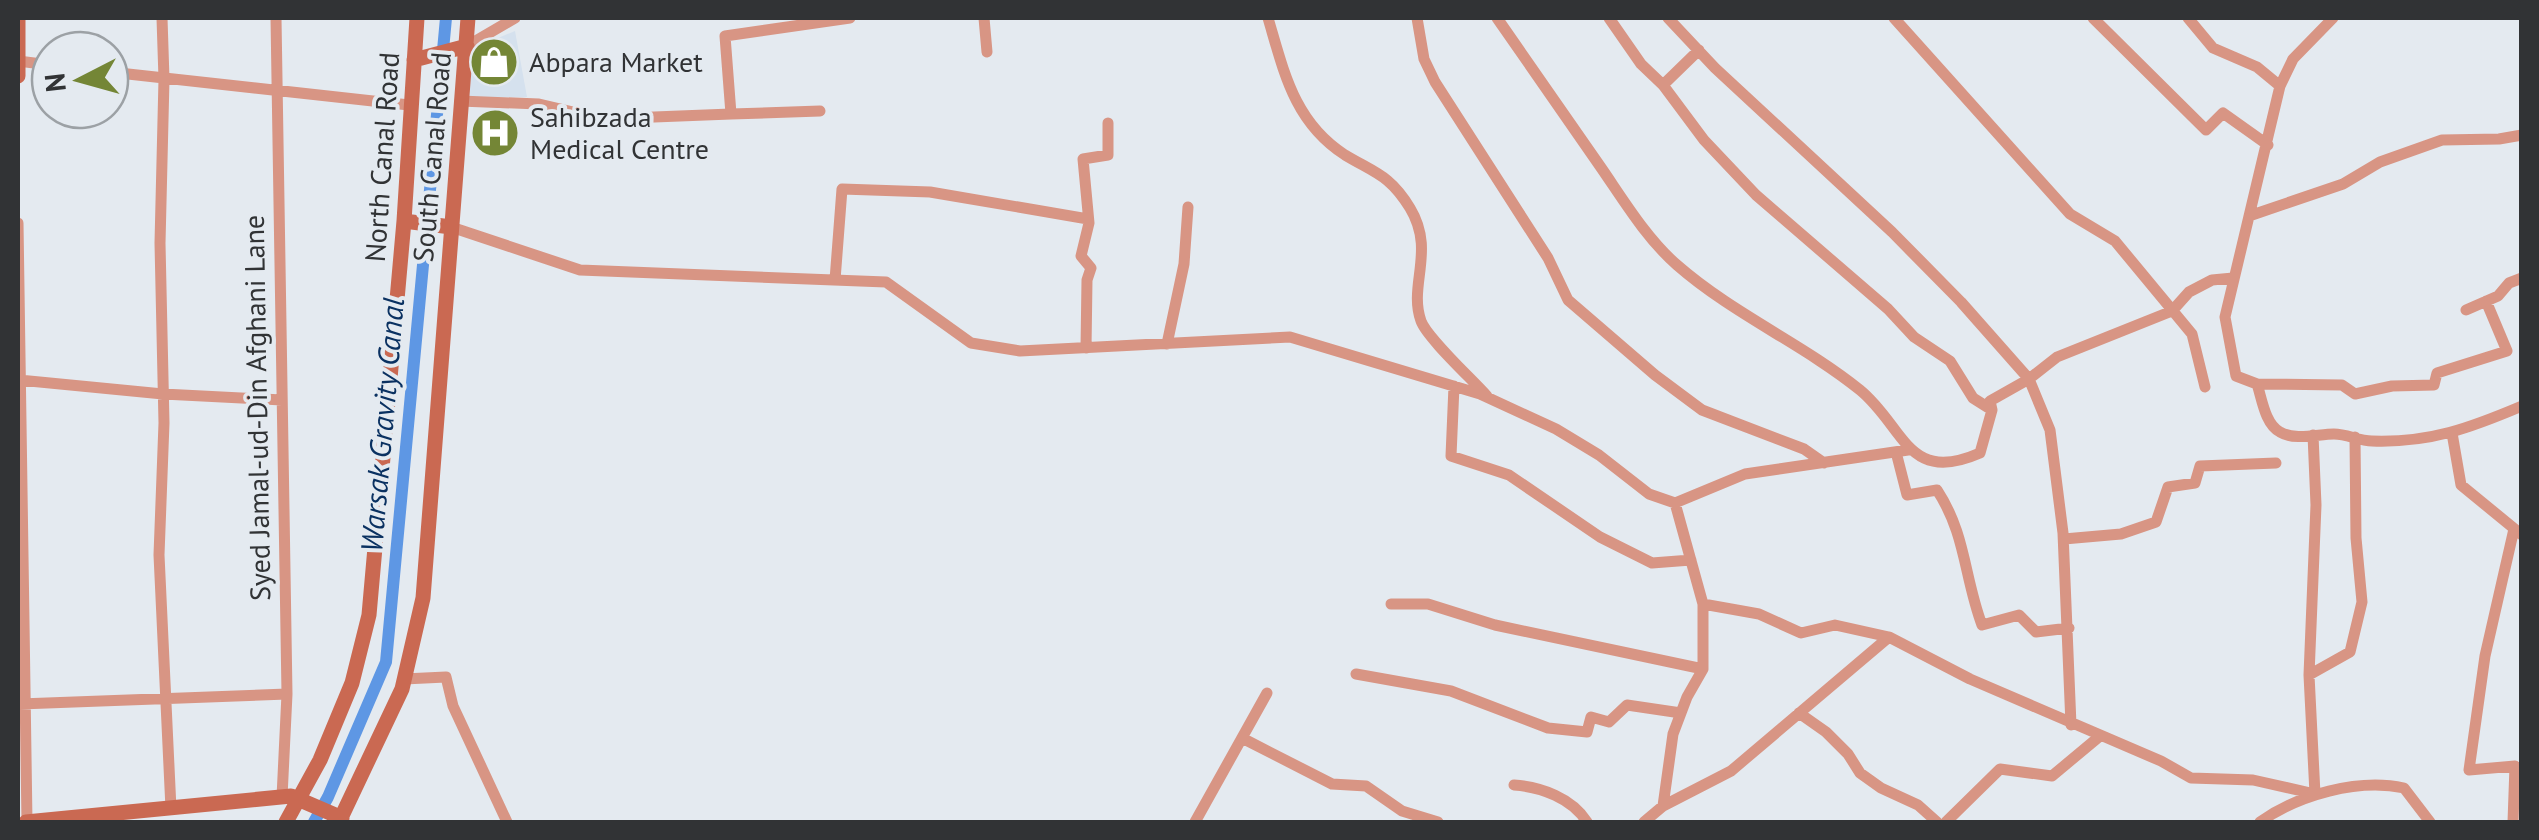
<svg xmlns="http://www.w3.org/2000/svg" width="2539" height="840" font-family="'PT Sans',sans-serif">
	<rect width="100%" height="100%" fill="#e4eaf0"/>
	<path fill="#d5e1ee" d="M515 31 527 97 463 98 469 50Z"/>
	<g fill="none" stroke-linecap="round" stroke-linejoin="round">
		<path stroke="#5e97e4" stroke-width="12" d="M314 822 328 797 386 662 446 18"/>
		<path stroke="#d89584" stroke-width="11" d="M162 18 164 79 160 243 164 423 159 555 171 809
			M276 18 287 694 282 797
			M984 18 987 52
			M1268 18C1284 72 1294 122 1345 155 1375 173 1390 175 1410 208 1436 251 1408 285 1421 321 1427 338 1473 380 1487 396
			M1417 18 1424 59 1435 82 1548 258 1568 300 1655 375 1702 410 1804 449 1824 463
			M1497 18C1532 68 1567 118 1602 169 1624 201 1647 239 1677 265 1733 314 1803 344 1860 390 1905 427 1907 485 1980 453L1992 410 1990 401 2029 379 2057 357 2172 311 2189 292 2212 280 2233 278
			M1609 18 1641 64 1663 85
			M1668 18 1715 68 1892 232 1961 302 2029 379 2050 430 2063 533 2071 725
			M1894 18 2070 214 2115 241 2192 334 2205 387
			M2093 18 2206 130 2223 113 2268 145
			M2188 18 2213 48 2257 67 2280 86
			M2333 18 2293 59 2280 86 2225 317 2236 376 2257 384C2262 399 2265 424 2280 432 2295 441 2318 434 2334 434 2347 434 2359 441 2372 441 2430 443 2470 428 2522 406
			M467 46 515 18
			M1699 50 1663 85 1704 140 1756 195 1888 309 1914 337 1950 361 1973 398 1992 410
			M18 61 50 65
			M110 72 409 105
			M460 101 539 104 603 119 731 114 725 36 850 18
			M731 114 820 111
			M2252 215 2343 184 2380 162 2442 140 2499 139 2522 135
			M18 223 27 822
			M451 227 580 270 886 282 971 343 1020 351 1290 337 1480 394 1556 429 1599 455 1649 494 1675 503 1745 474 1908 450
			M835 280 842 189 930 192 1088 219
			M2466 310 2498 296 2509 283 2522 278
			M1167 344 1184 264 1188 207
			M1086 348 1087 280 1091 268 1081 256 1089 223 1083 159 1108 155V123
			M19 380 163 394 282 400
			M2257 384 2342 385 2355 394 2392 386 2434 385 2437 373 2507 351 2486 301
			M1454 386 1451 456 1509 475 1600 537 1652 563 1691 560
			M2452 433 2461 485 2522 535
			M1896 452 1907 495 1937 490C1966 534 1964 577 1982 625L2019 615 2036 632 2069 628
			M2064 539 2121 534 2156 522 2168 487 2195 483 2200 466 2276 463
			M1391 604H1428L1495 625 1703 669
			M1703 604 1759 614 1801 633 1835 625 1889 637 1970 679 2161 761 2191 778 2253 780 2315 794 2309 675 2316 505 2313 435
			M1356 674 1451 691 1548 728 1587 732 1591 717 1609 722 1627 705 1681 713
			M2309 675 2350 652 2362 602 2356 538 2355 437
			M404 679 446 677 453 706 507 822
			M20 704 287 694
			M1799 713 1826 732 1848 754 1860 773 1881 788 1918 805 1937 822
			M1242 738 1332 784 1366 786 1402 811 1438 822
			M1514 785C1541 787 1572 798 1587 822
			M1663 806 1731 771 1889 637
			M1195 822 1267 693
			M1644 822 1663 806 1673 734 1687 697 1703 669V604L1675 503
			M1946 822 2000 769 2052 776 2100 736
			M2260 822C2298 795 2358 778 2404 788L2430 822
			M2513 822 2515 766 2469 770 2485 656 2514 529"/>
		<path stroke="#ca6952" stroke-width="15" d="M414 60 467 46
			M18 76V18
			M404 221 451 227
			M26 822 291 796 342 818
			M286 822 320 760 352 683 369 615 404 221 417 18
			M339 822 402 689 423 598 468 18"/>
	</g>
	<defs>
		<g id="shop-disc" transform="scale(2.5)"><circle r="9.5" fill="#748636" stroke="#e4eaf0"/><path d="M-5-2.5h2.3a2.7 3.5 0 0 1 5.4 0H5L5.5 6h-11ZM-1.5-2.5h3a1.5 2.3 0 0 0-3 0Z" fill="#fff"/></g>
		<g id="hospital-disc" transform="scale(2.5)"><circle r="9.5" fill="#748636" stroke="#e4eaf0"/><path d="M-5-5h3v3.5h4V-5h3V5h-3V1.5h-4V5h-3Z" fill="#fff"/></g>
	</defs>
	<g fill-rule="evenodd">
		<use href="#shop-disc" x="494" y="62"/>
		<use href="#hospital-disc" x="495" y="133"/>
	</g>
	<g text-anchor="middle" stroke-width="8" stroke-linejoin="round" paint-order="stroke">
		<g font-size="28" fill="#313335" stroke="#e4eaf0" text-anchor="start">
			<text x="529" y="72">Abpara Market</text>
			<text x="530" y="127">Sahibzada<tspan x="530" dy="32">Medical Centre</tspan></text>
		</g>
		<g font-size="28" fill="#313335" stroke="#e4eaf0">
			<text transform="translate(382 157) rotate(-86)" y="10">North Canal Road</text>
			<text transform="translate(432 157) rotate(-85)" y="10">South Canal Road</text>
			<text transform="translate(257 408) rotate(-91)" y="10">Syed Jamal-ud-Din Afghani Lane</text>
		</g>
		<g font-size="30" font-style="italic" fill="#0a3161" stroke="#e4eaf0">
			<text transform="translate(383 425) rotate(-85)" y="10">Warsak Gravity Canal</text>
		</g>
	</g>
	<rect width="2539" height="840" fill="none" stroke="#313335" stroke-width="40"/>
	<g transform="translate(80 80) rotate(264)"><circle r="48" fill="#e4eaf0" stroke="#9ca1a5" stroke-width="2.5"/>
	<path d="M0-8L18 38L0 25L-18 38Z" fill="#748636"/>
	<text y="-15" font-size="28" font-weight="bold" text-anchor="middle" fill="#313335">N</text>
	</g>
</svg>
